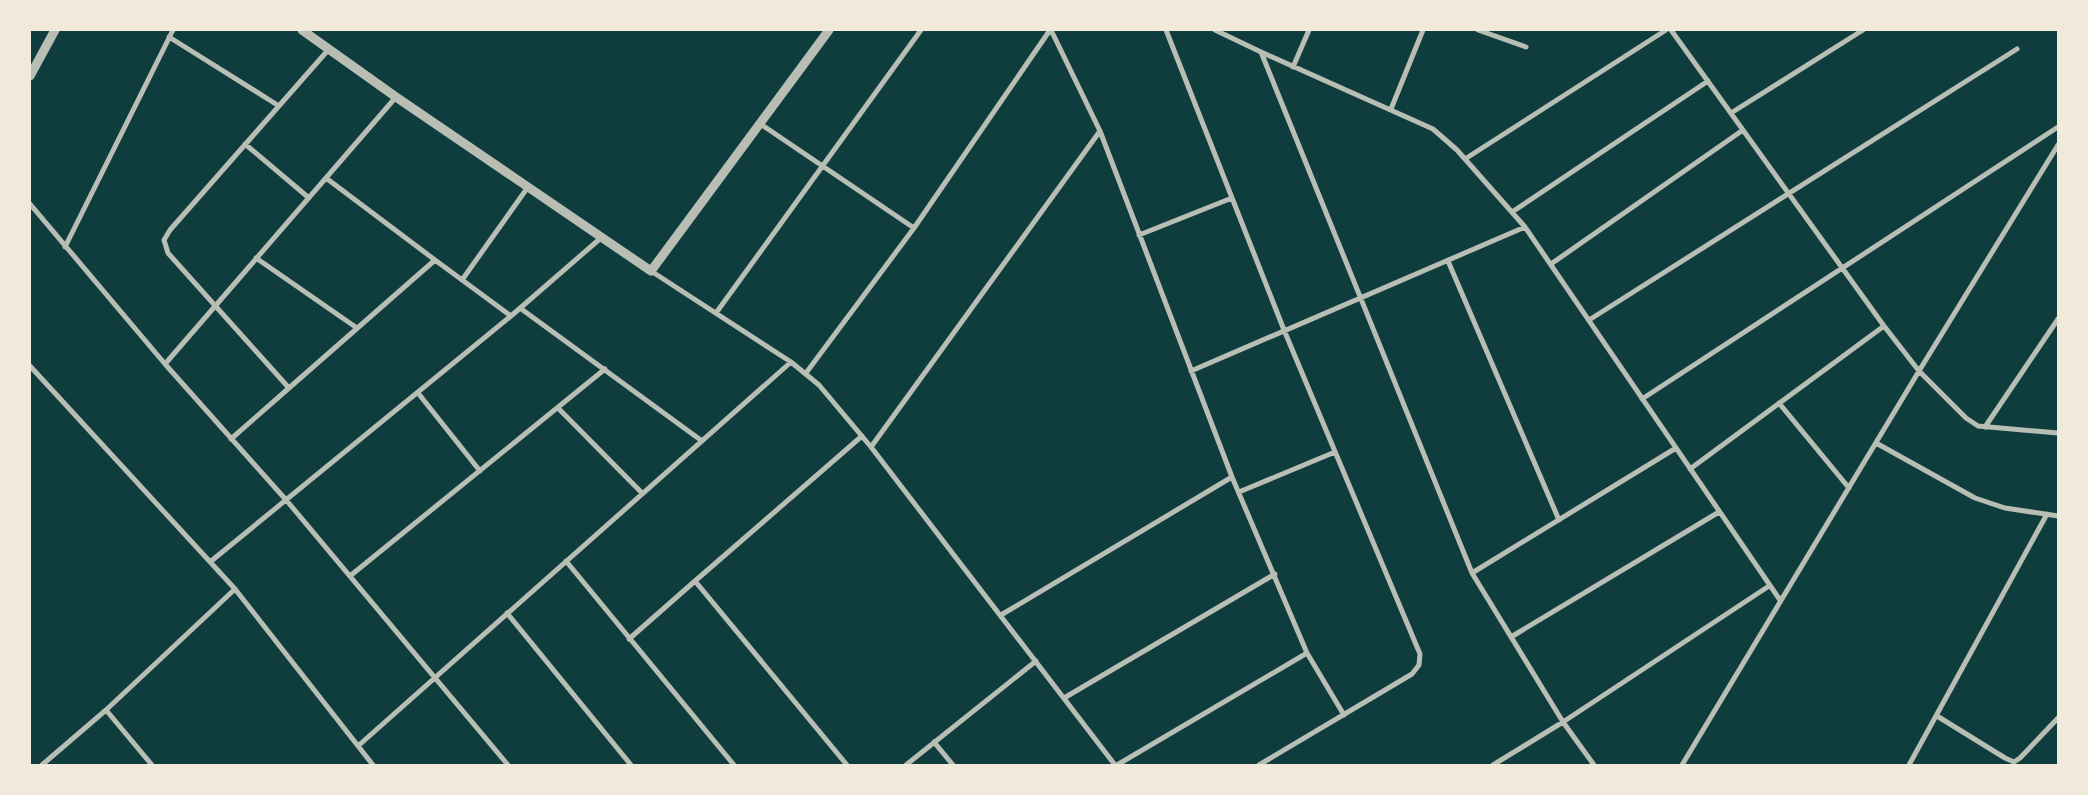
<svg xmlns="http://www.w3.org/2000/svg" width="2088" height="795" font-family="Signika,sans-serif">
	<rect width="100%" height="100%" fill="#0f3d3e"/>
	<g fill="none" stroke-linecap="round" stroke-linejoin="round">
		<path stroke="#b8beb3" stroke-width="5" d="M1051 30 1100 131 1232 477 1307 653 1117 765
			M1166 30 1284 330 1420 654 1419 665 1412 674 1259 765
			M1215 30 1261 52 1472 573 1563 722 1769 586
			M1478 30 1526 47
			M1671 30 1884 326 1919 371 2058 145
			M169 37 279 106
			M1261 52 1433 129 1457 150 1525 227
			M1293 67 1309 30
			M1391 109 1423 30
			M1731 113 1863 30
			M759 123 914 228
			M245 144 309 198
			M1465 159 1666 30
			M326 178 435 260
			M30 204 165 364 287 501 508 765
			M1512 212 1708 81
			M1139 235 1232 198
			M65 247 173 30
			M256 258 357 328
			M1448 261 1559 520
			M1551 264 1743 130
			M651 271 791 362 819 385 871 447 1115 765
			M462 280 528 187
			M520 308 702 441
			M716 313 921 30
			M511 316 602 237
			M1589 320 2017 49
			M165 364 396 97
			M30 366 235 589 373 765
			M1191 371 1525 227 1780 600
			M806 373 914 228 1050 30
			M418 393 480 471
			M1642 399 2058 127
			M1779 403 1849 488
			M558 408 642 493
			M1985 427 2058 319
			M231 439 289 388
			M1876 443 1975 498 2005 508 2058 516
			M871 447 1100 131
			M1690 469 1884 326
			M1239 492 1335 452
			M566 561 734 765
			M210 562 511 316 435 260 289 388 168 253 164 240 170 230 329 49
			M1472 573 1676 448
			M350 576 605 369
			M507 613 631 765
			M1001 615 1232 477
			M1511 637 1719 512
			M629 639 695 581
			M1307 653 1344 715
			M1064 698 1275 574
			M106 710 152 765
			M1937 716 2005 758 2014 762 2020 758 2058 718
			M934 742 953 765
			M358 746 791 362
			M42 765 106 710 235 589
			M847 765 695 581 862 436
			M906 765 1036 661
			M1493 765 1563 722 1594 765
			M1682 765 1919 371 1966 418 1978 426 2058 433
			M1909 765 2047 514"/>
		<path stroke="#b8beb3" stroke-width="9" d="M302 30 396 97 651 271 829 30
			M30 76 55 30"/>
	</g>
	<rect width="2088" height="795" fill="none" stroke="#f1e9da" stroke-width="62"/>
</svg>
